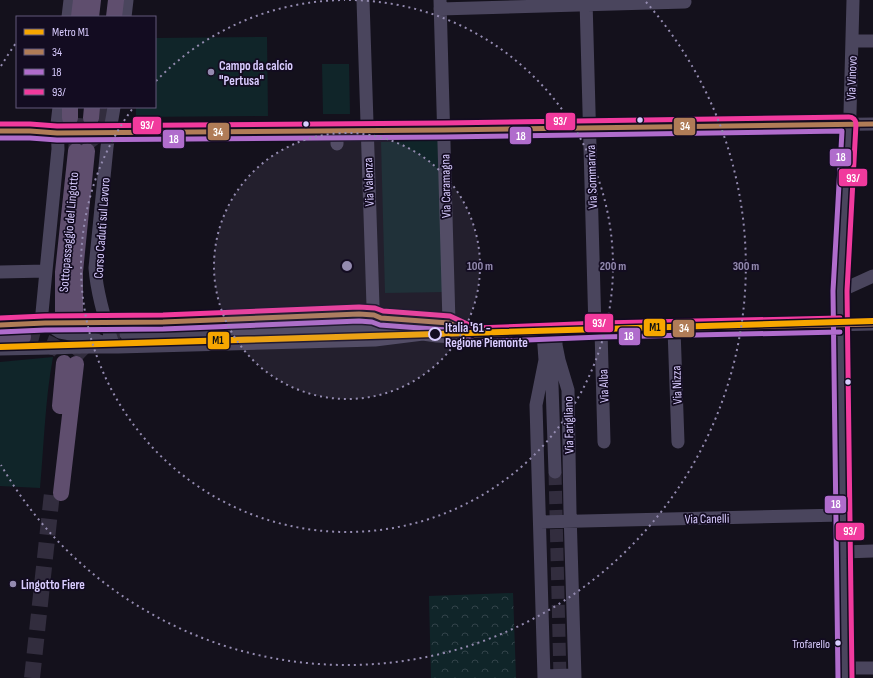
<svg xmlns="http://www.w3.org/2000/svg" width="873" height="678" font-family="'Sofia Sans Condensed',sans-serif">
	<defs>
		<pattern id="park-crowns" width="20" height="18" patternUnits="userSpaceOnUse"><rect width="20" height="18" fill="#102529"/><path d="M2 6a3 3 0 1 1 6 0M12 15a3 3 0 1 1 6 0" fill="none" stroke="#324349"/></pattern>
	</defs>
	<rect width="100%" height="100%" fill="#14111c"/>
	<path fill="#102529" d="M267 37 268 116 136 117V107H155V38Z
		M322 64H349L350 114H323Z
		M441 140 445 292 385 293 381 142Z
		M53 357C45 400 44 445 40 488L0 486V362Z"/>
	<path fill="url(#park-crowns)" d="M513 593 516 678H431L429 596Z"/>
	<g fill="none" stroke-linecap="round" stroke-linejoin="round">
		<path stroke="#322d3e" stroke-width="13" stroke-dasharray="13 6" stroke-linecap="butt" d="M76 357C93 337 101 338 126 334
			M555 472 560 678"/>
		<path stroke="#322d3e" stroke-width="16" stroke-dasharray="16 8" stroke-linecap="butt" d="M88 142 94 137 102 107
			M76 151 79 118
			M23 337C36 339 52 342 61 352
			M32 678 52 493"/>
		<path stroke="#4a455d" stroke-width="13" d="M363 0 373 306 375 340
			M440 0 449 323
			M586 0 595 330
			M440 9 685 2
			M68 17 70 0
			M125 17 127 0
			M852 41H873
			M0 131H30L57 133 444 130 873 124
			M337 131V144
			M0 272 46 271
			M840 291 873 276
			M41 323 46 271 58 149 57 124 59 107
			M46 323 60 332 87 337 105 343
			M0 325 45 323 163 322 359 314 374 315 381 318 449 323 475 335
			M674 329 678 442
			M601 330 604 442
			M543 332 545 360 536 405 544 678
			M556 332V345L559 360 568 390 570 512 575 678
			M126 334 381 328H394L411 331
			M79 347H118L375 340 423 334 437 336 454 337 475 335 601 330 873 324
			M114 347C105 321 97 295 95 268L107 147C109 133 112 121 114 107
			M0 349 51 348
			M551 356 555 472
			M540 522 843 515
			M844 552 873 551
			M845 668H873
			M544 676 574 675
			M845 678 840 291 850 113 853 0"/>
		<path stroke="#5f4e6e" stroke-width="16" d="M79 17 81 0
			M91 17 93 0
			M114 17 116 0
			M70 118V107
			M91 118 92 107
			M63 314V272L76 151
			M75 314V272L87 151
			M0 338 23 337
			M60 406 64 363
			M61 493 76 364"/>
		<path stroke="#4a455d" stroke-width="13" d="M51 348 79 347"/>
		<g stroke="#130c21" stroke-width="8">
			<path id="bus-1" d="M0 131H30L57 133 444 130 873 124
				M0 325 45 323 163 322 359 314 374 315 381 318 449 323 475 335 601 330 873 324"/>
		</g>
		<g stroke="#130c21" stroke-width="8">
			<path id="bus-2" d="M0 138H30L57 140 444 137 842 131 833 291 838 678
				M0 332 45 330 163 329 359 321 372 322 380 325 447 330 475 342 601 337 840 332"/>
		</g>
		<g stroke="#130c21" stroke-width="8">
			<path id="bus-3" d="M0 124H30L57 126 444 123 849 117C853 117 856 120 856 124L847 291 852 678
				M0 318 45 316 163 315 359 307 375 308 383 311 450 316 476 328 601 323 840 318"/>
		</g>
		<use href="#bus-1" stroke="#b07c57" stroke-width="5"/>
		<use href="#bus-2" stroke="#b06ccc" stroke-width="5"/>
		<use href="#bus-3" stroke="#f13a9d" stroke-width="5"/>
		<g stroke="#130c21" stroke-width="9">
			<path id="metro-1" d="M0 347 873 321"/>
		</g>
		<use href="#metro-1" stroke="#f7a600" stroke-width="6"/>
	</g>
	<circle cx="347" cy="266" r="133" fill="#948bb0" fill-opacity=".12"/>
	<g fill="none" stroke="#948bb0" stroke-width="2" stroke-dasharray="2 4">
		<circle cx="347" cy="266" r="133"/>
		<path d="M156 81A266 266 0 0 1 345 0M349 0A266 266 0 1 1 133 108"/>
		<path d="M1 66A399 399 0 0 1 16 43M646 2A399 399 0 1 1 1 465"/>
	</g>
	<g fill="#948bb0" stroke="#130c21" stroke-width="1.5">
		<circle cx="211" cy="72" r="4"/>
		<circle cx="13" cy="584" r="4"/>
	</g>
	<g fill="#d9ccff" stroke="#130c21" stroke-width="1.5">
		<circle cx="640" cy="120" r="3.5"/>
		<circle cx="306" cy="124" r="3.5"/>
		<circle cx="848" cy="382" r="3.5"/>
		<circle cx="838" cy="643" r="3.5"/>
	</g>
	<circle fill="#130c21" stroke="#d9ccff" stroke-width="2" cx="435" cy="334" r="6"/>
	<g text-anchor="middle" stroke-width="3.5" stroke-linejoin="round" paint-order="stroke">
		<g font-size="12" fill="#d9ccff" stroke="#130c21" text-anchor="end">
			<text x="830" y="648">Trofarello</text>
		</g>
		<g font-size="13" font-weight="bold" fill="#d9ccff" stroke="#130c21" text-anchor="start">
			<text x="219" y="70">Campo da calcio<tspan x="219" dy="15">"Pertusa"</tspan></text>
			<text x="21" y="589">Lingotto Fiere</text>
		</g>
		<g font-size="13" fill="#d9ccff" stroke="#130c21">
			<text transform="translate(851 78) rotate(-88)" y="5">Via Vinovo</text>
			<text transform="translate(591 177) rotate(-92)" y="5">Via Sommariva</text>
			<text transform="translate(368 182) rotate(-92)" y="5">Via Valenza</text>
			<text transform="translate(445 186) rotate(-91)" y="5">Via Caramagna</text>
			<text transform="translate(101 228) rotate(-86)" y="5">Corso Caduti sul Lavoro</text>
			<text transform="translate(68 232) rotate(-85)" y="5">Sottopassaggio del Lingotto</text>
			<text transform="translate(676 385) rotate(-92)" y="5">Via Nizza</text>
			<text transform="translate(603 386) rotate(-92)" y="5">Via Alba</text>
			<text transform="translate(568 425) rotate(-91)" y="5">Via Farigliano</text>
			<text transform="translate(707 518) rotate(-1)" y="5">Via Canelli</text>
		</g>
		<g font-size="13" font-weight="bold" fill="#d9ccff" stroke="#130c21" text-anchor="start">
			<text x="445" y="332">Italia '61 -<tspan x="445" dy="15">Regione Piemonte</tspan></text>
		</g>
	</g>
	<circle cx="347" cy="266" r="6" fill="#948bb0" stroke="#130c21" stroke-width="2"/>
	<g font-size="12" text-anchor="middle" font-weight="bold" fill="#948bb0" stroke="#130c21" stroke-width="3.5" stroke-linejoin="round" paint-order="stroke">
		<text x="480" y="270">100 m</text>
		<text x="613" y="270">200 m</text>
		<text x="746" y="270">300 m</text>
	</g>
	<g stroke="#130c21" stroke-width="1.5">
		<rect x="545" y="112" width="31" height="19" rx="4" fill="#f13a9d"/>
		<rect x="132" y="116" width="30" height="19" rx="4" fill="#f13a9d"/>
		<rect x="673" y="117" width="23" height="19" rx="4" fill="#b07c57"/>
		<rect x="207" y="122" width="23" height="19" rx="4" fill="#b07c57"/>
		<rect x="509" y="126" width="23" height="19" rx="4" fill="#b06ccc"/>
		<rect x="162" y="129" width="23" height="20" rx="4" fill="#b06ccc"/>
		<rect x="829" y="148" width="23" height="19" rx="4" fill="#b06ccc"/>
		<rect x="838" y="168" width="30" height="19" rx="4" fill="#f13a9d"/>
		<rect x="584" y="313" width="30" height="20" rx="4" fill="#f13a9d"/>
		<rect x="643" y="318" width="23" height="19" rx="4" fill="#f7a600"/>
		<rect x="672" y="319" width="23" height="19" rx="4" fill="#b07c57"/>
		<rect x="618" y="327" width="23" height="19" rx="4" fill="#b06ccc"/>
		<rect x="207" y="331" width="23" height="19" rx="4" fill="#f7a600"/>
		<rect x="824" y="495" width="23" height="19" rx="4" fill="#b06ccc"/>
		<rect x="835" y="522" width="30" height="19" rx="4" fill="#f13a9d"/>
	</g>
	<g font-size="11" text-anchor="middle" font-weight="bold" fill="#fff">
		<text x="560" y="125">93/</text>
		<text x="147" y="129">93/</text>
		<text x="685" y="130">34</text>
		<text x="218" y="136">34</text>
		<text x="521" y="140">18</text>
		<text x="174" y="143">18</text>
		<text x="841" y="161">18</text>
		<text x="853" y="182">93/</text>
		<text x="599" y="327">93/</text>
		<text x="684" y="332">34</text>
		<text x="629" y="340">18</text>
		<text x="836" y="508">18</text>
		<text x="850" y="535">93/</text>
	</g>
	<g font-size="11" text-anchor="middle" font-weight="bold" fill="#111">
		<text x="655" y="331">M1</text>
		<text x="218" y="344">M1</text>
	</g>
	<rect x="16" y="16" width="140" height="92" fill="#130c21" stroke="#62597a"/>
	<rect x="24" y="29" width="20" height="6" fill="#f7a600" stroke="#62597a"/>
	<text x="52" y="36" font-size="12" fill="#d9ccff">Metro M1</text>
	<rect x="24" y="49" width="20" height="6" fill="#b07c57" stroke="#62597a"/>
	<text x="52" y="56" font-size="12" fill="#d9ccff">34</text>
	<rect x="24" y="69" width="20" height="6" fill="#b06ccc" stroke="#62597a"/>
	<text x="52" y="76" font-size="12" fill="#d9ccff">18</text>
	<rect x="24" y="89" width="20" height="6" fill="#f13a9d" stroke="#62597a"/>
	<text x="52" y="96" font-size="12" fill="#d9ccff">93/</text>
</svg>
